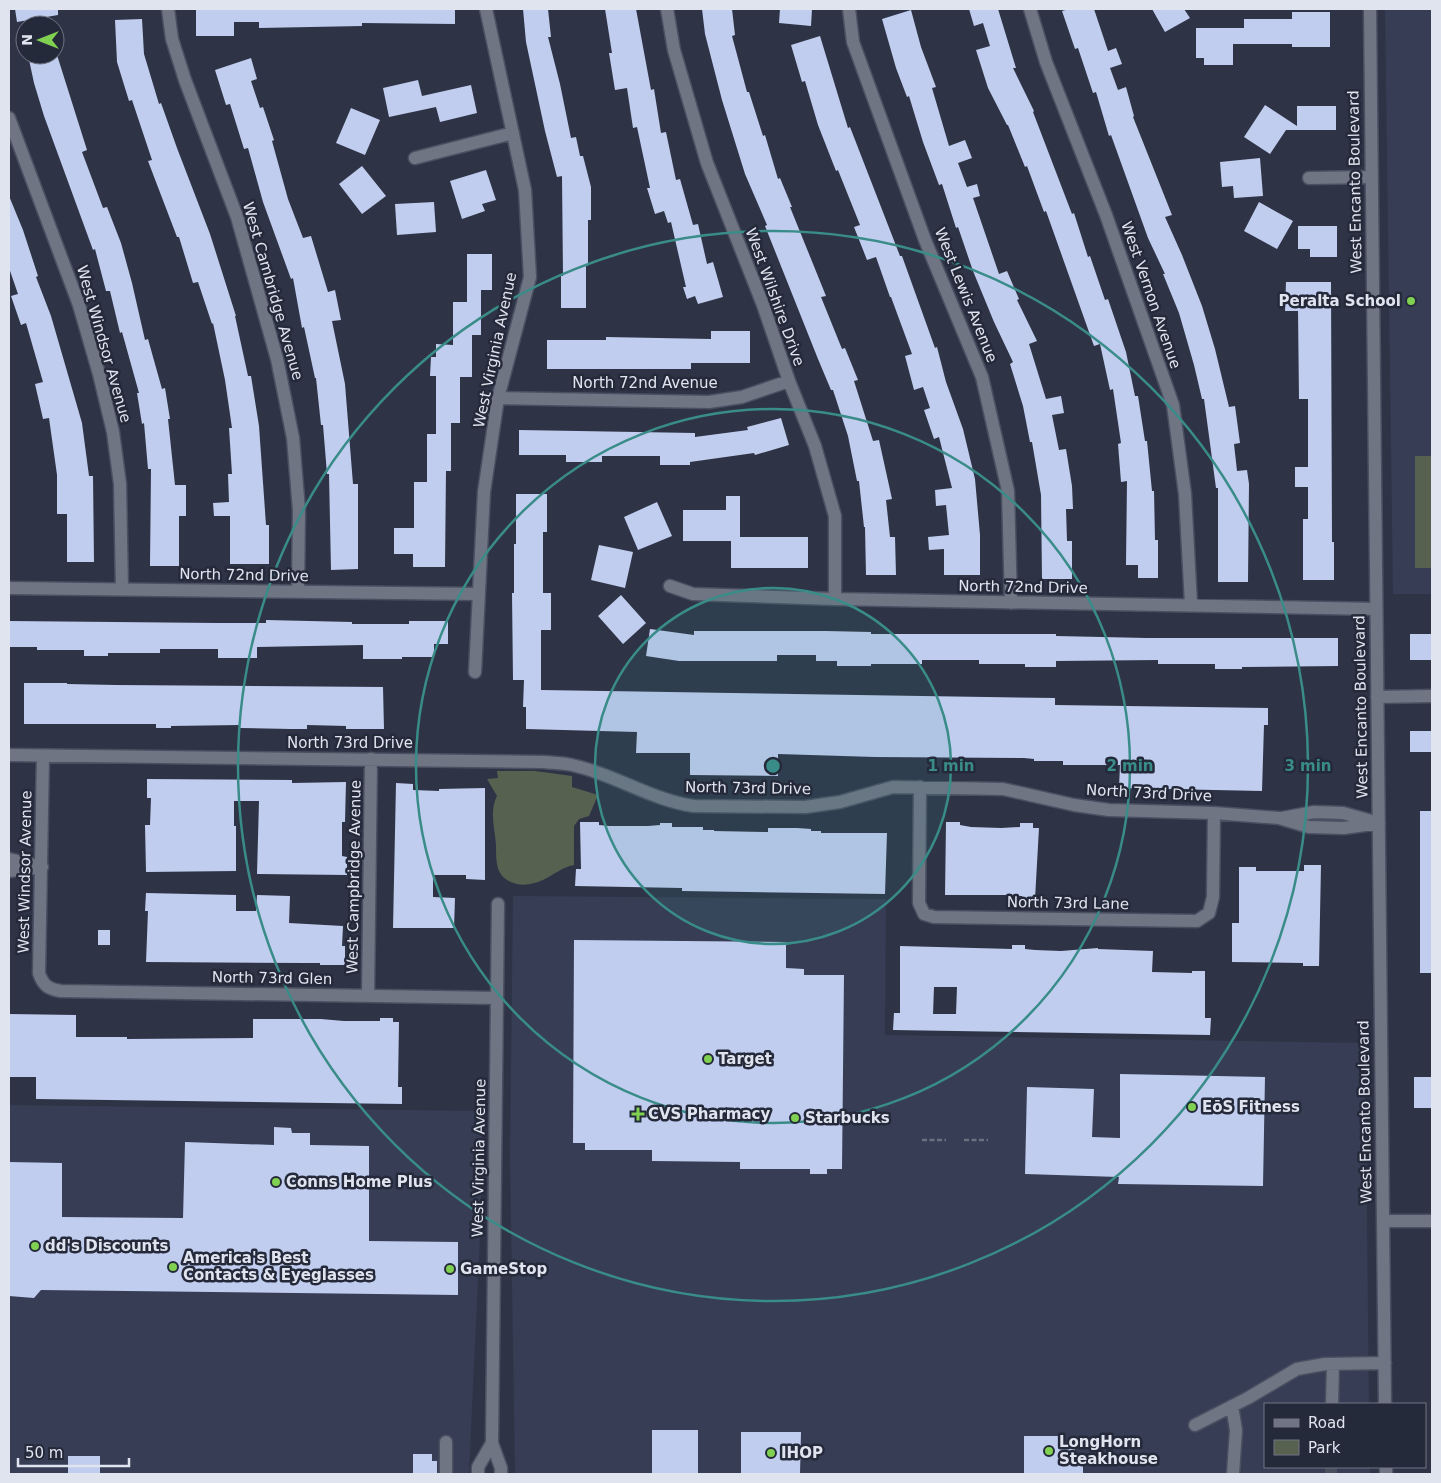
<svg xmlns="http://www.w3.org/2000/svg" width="1441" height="1483" font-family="'DejaVu Sans',sans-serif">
	<rect width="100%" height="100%" fill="#2e3446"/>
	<path fill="#363d55" d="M1385 9H1432V594H1393Z
		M513 896 886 899 885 1035 1365 1043 1369 1404H1265V1467H1370V1474H515L510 1156Z
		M9 1105 482 1111 481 1214 469 1474H9Z"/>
	<path fill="#566150" d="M1415 456H1432V568H1415Z
		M497 771H535L572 776V787L598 795 589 816 579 819 574 826V865C562 867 554 875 543 880 536 883 525 886 517 884 496 879 496 864 496 845 495 829 489 811 497 796L487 779 498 778Z"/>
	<path fill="#c1cdef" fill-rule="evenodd" d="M15 9H58V15L17 22Z
		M196 9H455V24L362 23V26L259 28V22H234V36H196Z
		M523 9H548L551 37H548L560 84 571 138 576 137 580 156H583L591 187V220H588V266H586V308H561V276H563L562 176 557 177 545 131 526 42Z
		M605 9H636L651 90 654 89 661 133 666 132 676 180 680 179 693 225 698 224 707 264 713 262 723 297 698 304 695 296 687 299 683 287H686L671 222 668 223 664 211 655 214 647 188H650L637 127 633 128 627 88 615 90 609 53H612Z
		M702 9H732L735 35 732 36 747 92H749L763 136 765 135 778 179 780 178 792 207H790L826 296 821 297 842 349 845 348 858 380 854 381 873 441 879 440 892 499 886 500 890 537H895L896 575H866L865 527H864L859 481H857L848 436 833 390H831L818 359 765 226 767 225 745 174 722 100 705 34Z
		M780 9H812L811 26 779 23Z
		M969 9H998L1016 68H1013L1034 111 1033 112 1072 214 1074 213 1088 257 1090 256 1105 300 1108 299 1126 352 1135 396H1138L1145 441H1147L1152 491H1154L1155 540H1158V578H1138V565H1126L1127 481 1121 482 1118 444 1121 443 1113 389 1110 390 1100 344 1094 346 1046 211 1044 212 1027 166 1025 167 1008 125H1007L988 88 976 50 990 46 983 23 974 26Z
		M1069 9H1094L1108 51 1116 48 1122 64 1110 68 1118 90 1126 87 1134 116 1133 117 1172 215 1165 217 1182 255 1202 306 1215 349 1229 407 1235 406 1240 443 1234 444 1237 471 1247 470 1249 484 1248 582H1218V488H1216L1204 399H1202L1194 365 1179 313 1163 274H1165L1148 238 1111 135 1109 136 1096 92 1093 93 1078 48 1075 49 1062 11Z
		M1152 9H1184L1190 18 1165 32Z
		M911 10 921 47 936 87 932 88 949 146 965 140 972 158 958 163 967 187 977 184 980 196 973 198 999 274 1007 271 1019 299 1017 300 1037 341 1029 344 1046 399 1061 396 1064 413 1052 415 1059 450 1066 449 1072 486 1073 509H1066L1067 541H1072V579H1042L1041 495 1032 442H1030L1023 406 1010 364 1013 362 994 322 973 271 958 227 956 228 942 184 939 185 923 142 909 96 907 97 896 68 882 19Z
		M1292 12H1330V47H1292V44H1233V65H1204V58H1196V28H1244V19H1292Z
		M142 19 144 54 159 104 161 103 177 148 210 234 236 316H235L248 376H251L259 426 266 525H269V564H230V516H214L213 503 229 502 228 474H232L229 428H232L225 380 213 323 212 324 198 282 193 283 179 237H177L148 161 152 160 132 100 129 101 117 62 115 20Z
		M820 36 848 128 850 127 900 256H902L935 348 937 347 946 382 963 429 975 479 980 535V575H944V549L929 550 928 537 949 535 946 505 936 506 935 490 952 488 939 437 934 439 924 410 930 408 923 387 914 390 905 356 912 354 891 297H890L876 257 867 260 854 227 860 225 838 170 836 171 818 125 805 81 802 82 791 45Z
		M28 55H57L87 150 82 152 103 208 107 207 121 243 132 283 145 340 148 339 162 389 165 388 170 419H168L175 485H186V516H179V566H150L151 469H148L144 423 142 424 137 393H139L122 332 120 333 110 291H106L95 249 93 250 44 116 34 83Z
		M251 58 257 79 251 81 260 108 263 107 274 140 272 141 288 199 303 238 311 236 328 292 335 290 341 320 332 321 345 384 353 484H358V569L331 570 329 474H327L323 425H321L316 378H315L304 327 302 328 293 278 291 279 263 202 248 148 244 149 230 104 226 105 215 70Z
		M418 80 422 96 471 85 477 113 440 122 436 107 389 117 383 88Z
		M1265 105 1297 126V106H1336V130H1286L1270 154 1244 137Z
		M351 108 380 120 365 155 336 143Z
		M1260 158 1263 196 1234 198 1233 186 1222 187 1220 162Z
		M362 166 386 196 362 214 339 184Z
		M486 170 496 200 482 204 485 211 462 219 450 181Z
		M9 196 23 230 38 276 36 277 51 316 82 423 89 476H93L94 562H67V514H57V475L49 418 43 419 35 384 43 382 26 323 21 325 11 296 18 294 9 268Z
		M434 202 436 232 397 235 395 204Z
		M1259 202 1293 221 1277 249 1244 231Z
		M1298 226H1337V257H1310V249H1298Z
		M467 254H492V290H481V335H472V377H460V423H451V471H446L445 567H413V554H394V528H414V482H427V434H436V376H430L431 357H436V344L453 345V302H467Z
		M1286 282H1331L1332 542H1334V580H1303V519H1308V487H1295V467H1308V399H1299L1298 311H1285Z
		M711 331H750V363H691V369H547V340H606V337L711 339Z
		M781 418 789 445 755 455 754 453 690 462V465H660V456H602V462H566V455H519V430L695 433V437L748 430 747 427Z
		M516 494H547V532H543V593H551V630H541V690L1055 698V705L1268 708V725H1264L1262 791 1119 788 1120 765H1063V761H1034V759L1024 758 875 757 778 754V776L690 775V753H636L637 732 526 729V707H523L524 680H513L512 593H514V544H516Z
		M726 496H740V537H808V568H731V541H683V510H726Z
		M657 502 672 536 638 550 624 517Z
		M599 545 633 552 625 588 591 580Z
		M621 595 646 623 623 644 598 616Z
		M266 620 352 622V624H409V621H448V644H434V657H402V659H363V645L257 647V658H218V649H160V653H108V656H84V650H37V647H9V621L218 623H266Z
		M650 629 694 635V631H826L871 632V634H1056V636L1147 638H1338V666L1242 667V669H1215V664H1158V660L1056 661V667H1025V664H979V660H922V664H871V666H837V661H816V655H777V661H679L646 656Z
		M1410 634H1432V660H1410Z
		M24 683H67V684L116 685 383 687 384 729H346V726L307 725V729H291L240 728V725L171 726V728H156V724H24Z
		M1410 731H1432V752H1410Z
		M147 779 292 780V783L346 782 345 822H342V856L347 857V875L257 874 259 801H234V826H236V871L146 872 145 825H150L151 798H147Z
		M396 783 413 784V790L439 791V789L485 788V880L466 879V875H433V897L455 898 454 928H393Z
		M1420 811H1432V973H1420Z
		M580 822H599V825L609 826H648L660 825V823H672V827H703V830H714V831L768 832V828H797L811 829V831H821V833H887L885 894 682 891V888L575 886 576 869H581Z
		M946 822H960V825L971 827 1001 828 1020 827V823H1033V828H1039L1035 899H1022V896H1011V895H945Z
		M1304 865H1321L1319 966H1303V963L1232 962V923H1239V867H1256V871H1304Z
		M146 893 236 895V911H256L257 895 290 896 289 923 343 926 342 946H345V965H320V963H308L146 962 148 911H145Z
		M98 930H110V945H98Z
		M574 940 786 942V968L804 969V975H844L842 1169H827V1174H810V1169H740V1162L652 1161V1150H585V1143H573Z
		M1012 945H1025V949L1035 950 1061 951 1098 948V949L1153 951 1152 972 1192 973V971H1205V1018H1211L1210 1035 893 1030 894 1013H900V946L1012 949ZM934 987H957L956 1014H933Z
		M9 1014 76 1015V1037H127V1039L253 1038V1019H321L344 1021H380V1018H393V1022H399L398 1087H402V1104L36 1099V1077H9Z
		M1120 1074 1265 1077 1263 1186 1118 1184 1119 1177 1025 1174 1027 1087 1094 1089 1092 1137 1120 1138Z
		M1414 1077H1432V1108H1414Z
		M274 1127 291 1128 292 1133H310V1145L369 1146V1241L458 1242V1295L41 1290 34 1298 9 1296V1162L62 1163V1217L183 1218 185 1142 274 1145Z
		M652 1430H698V1474H652Z
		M741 1432H801L800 1474H741Z
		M1024 1436H1060V1442H1075V1460H1083V1474H1024Z
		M413 1454H432V1461H437V1474H413Z
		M68 1456H100V1474H68Z"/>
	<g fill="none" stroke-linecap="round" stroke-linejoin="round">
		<path stroke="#494e5f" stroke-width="12" stroke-dasharray="12 6" stroke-linecap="butt" d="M1331 1474V1467"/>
		<g stroke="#4a5061" stroke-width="15">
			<path id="minor" d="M168 9 172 39 185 80 237 217 277 359 293 438 299 510 298 591
				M667 9 674 50 707 163 763 305 789 381 815 446 835 516V599
				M849 9 853 42 925 240 982 377 1008 491 1011 603
				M1030 9 1046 62 1106 215 1173 405 1185 494 1191 604
				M1370 9 1385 1404
				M9 118 79 305 99 374 113 432 120 484 122 589
				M415 158 513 133
				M1309 178 1372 177
				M498 398 709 402 742 397 789 381
				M670 586 693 594 835 599 1376 609
				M9 588 479 594
				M475 672 484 492 498 398 530 277 525 190 486 9
				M1377 697 1432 696
				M9 755 544 762C553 763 563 763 572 765 614 774 651 800 694 806L805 807 840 802 893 787 1003 789 1074 805 1109 810 1214 813 1279 818 1309 827 1344 828 1379 823
				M43 756 39 973C43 986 49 989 61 991L497 998
				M920 787 919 903 924 914 934 917 1197 921 1209 913 1213 897 1214 813
				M1282 818 1314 812 1343 813 1375 822
				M9 859 42 867
				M9 871 34 868
				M498 904 492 1443 501 1468V1474
				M368 996 371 759
				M1383 1221H1432
				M1332 1404 1333 1364
				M1232 1406 1236 1430 1233 1474
				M1195 1425 1248 1398 1297 1369 1325 1364 1385 1363
				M446 1442V1474
				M1386 1467V1474
				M478 1474V1467L492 1443"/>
		</g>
		<path stroke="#6b7080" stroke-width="2.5" stroke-dasharray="5 2.5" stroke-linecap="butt" d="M922 1140H946
			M964 1140H988"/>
		<use href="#minor" stroke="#707583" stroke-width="12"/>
	</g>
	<circle cx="773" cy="766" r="178" fill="#398c88" fill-opacity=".12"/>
	<g fill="none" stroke="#398c88" stroke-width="2.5">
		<circle cx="773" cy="766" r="178"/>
		<circle cx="773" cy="766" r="357"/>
		<circle cx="773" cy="766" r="535"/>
	</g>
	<g fill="#80d051" stroke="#252a3b" stroke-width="2">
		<circle cx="1411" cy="301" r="5"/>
		<circle cx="708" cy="1059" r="5"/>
		<circle cx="1192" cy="1107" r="5"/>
		<path d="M635.5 1106.5h5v5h5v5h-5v5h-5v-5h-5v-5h5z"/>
		<circle cx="795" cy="1118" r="5"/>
		<circle cx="276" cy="1182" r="5"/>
		<circle cx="35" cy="1246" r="5"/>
		<circle cx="173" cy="1267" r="5"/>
		<circle cx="450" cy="1269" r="5"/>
		<circle cx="1049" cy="1451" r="5"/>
		<circle cx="771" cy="1453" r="5"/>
	</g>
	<g text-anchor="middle" stroke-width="5" stroke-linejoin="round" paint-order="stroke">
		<g font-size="15" fill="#e0e4ef" stroke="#252a3b">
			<text transform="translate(1355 182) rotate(-91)" y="5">West Encanto Boulevard</text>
			<text transform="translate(273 291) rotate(74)" y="5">West Cambridge Avenue</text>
			<text transform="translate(966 295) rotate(68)" y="5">West Lewis Avenue</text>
			<text transform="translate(1151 295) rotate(71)" y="5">West Vernon Avenue</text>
			<text transform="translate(775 297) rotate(70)" y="5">West Wilshire Drive</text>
			<text transform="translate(104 344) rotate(74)" y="5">West Windsor Avenue</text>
			<text transform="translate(495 350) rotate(-78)" y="5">West Virginia Avenue</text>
			<text x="645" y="388">North 72nd Avenue</text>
			<text transform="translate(244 575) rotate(1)" y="5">North 72nd Drive</text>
			<text transform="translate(1023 587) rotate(1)" y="5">North 72nd Drive</text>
			<text transform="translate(1361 707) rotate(-91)" y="5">West Encanto Boulevard</text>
			<text x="350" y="748">North 73rd Drive</text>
			<text transform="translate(748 788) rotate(1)" y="5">North 73rd Drive</text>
			<text transform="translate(1149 793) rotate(3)" y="5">North 73rd Drive</text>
			<text transform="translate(25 872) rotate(-89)" y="5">West Windsor Avenue</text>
			<text transform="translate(354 877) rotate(-89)" y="5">West Campbridge Avenue</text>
			<text transform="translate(1068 903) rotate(1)" y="5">North 73rd Lane</text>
			<text transform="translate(272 978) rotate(1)" y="5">North 73rd Glen</text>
			<text transform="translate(1365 1112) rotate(-91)" y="5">West Encanto Boulevard</text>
			<text transform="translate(479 1158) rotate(-89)" y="5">West Virginia Avenue</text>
		</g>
		<g font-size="15" font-weight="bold" fill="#e0e4ef" stroke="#252a3b" text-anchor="start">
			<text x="1401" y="306" text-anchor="end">Peralta School</text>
			<text x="718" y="1064">Target</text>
			<text x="1202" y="1112">EōS Fitness</text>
			<text x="648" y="1119">CVS Pharmacy</text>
			<text x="805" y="1123">Starbucks</text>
			<text x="286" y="1187">Conns Home Plus</text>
			<text x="45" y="1251">dd's Discounts</text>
			<text x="183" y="1263">America's Best<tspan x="183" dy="17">Contacts &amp; Eyeglasses</tspan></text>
			<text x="460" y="1274">GameStop</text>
			<text x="1059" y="1447">LongHorn<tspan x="1059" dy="17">Steakhouse</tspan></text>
			<text x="781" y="1458">IHOP</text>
		</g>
	</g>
	<circle cx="773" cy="766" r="8" fill="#398c88" stroke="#252a3b" stroke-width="2.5"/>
	<g font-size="15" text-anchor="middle" font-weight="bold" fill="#398c88" stroke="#252a3b" stroke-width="5" stroke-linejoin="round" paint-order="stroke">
		<text x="951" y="771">1 min</text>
		<text x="1130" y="771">2 min</text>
		<text x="1308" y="771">3 min</text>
	</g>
	<rect width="1441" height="1483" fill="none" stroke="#e0e4ef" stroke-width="20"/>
	<rect x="1264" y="1403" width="162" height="65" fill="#252a3b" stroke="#707483"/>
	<rect x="1274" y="1419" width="25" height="8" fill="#707583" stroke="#707483"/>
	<text x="1308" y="1428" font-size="15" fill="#e0e4ef">Road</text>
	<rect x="1274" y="1440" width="25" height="15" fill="#566150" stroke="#707483"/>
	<text x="1308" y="1453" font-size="15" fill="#e0e4ef">Park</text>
	<g transform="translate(40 40) rotate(270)"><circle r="24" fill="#252a3b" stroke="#707483"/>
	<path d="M0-4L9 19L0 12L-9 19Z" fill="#80d051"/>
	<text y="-8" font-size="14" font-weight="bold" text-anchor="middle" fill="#e0e4ef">N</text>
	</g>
	<path d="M18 1458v8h111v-8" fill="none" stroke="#e0e4ef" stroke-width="2.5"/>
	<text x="25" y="1458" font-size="15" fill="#e0e4ef" stroke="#252a3b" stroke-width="4" paint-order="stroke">50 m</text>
</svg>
